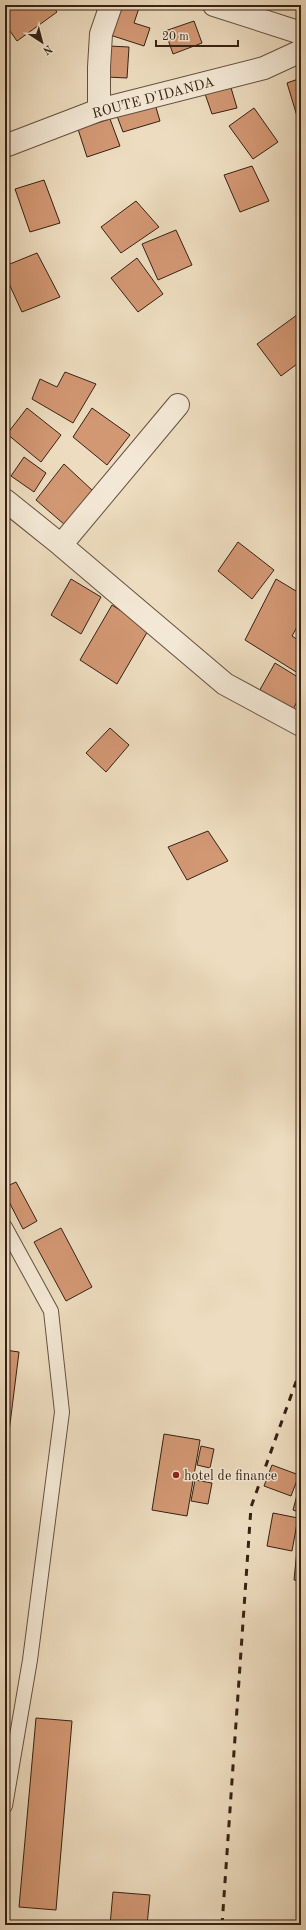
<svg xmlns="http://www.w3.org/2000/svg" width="306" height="1930" font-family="'Old Standard TT',serif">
	<rect width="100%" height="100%" fill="#eddcbf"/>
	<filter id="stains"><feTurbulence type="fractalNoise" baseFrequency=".005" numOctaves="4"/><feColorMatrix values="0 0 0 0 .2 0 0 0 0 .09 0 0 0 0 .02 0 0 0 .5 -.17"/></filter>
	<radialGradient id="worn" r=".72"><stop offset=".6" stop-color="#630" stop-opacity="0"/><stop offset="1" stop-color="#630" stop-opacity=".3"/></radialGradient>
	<path fill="#d29773" stroke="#362114" d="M5 5H52L57 12 17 41 5 24Z
		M116 5H140L134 23 150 28 144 46 107 34Z
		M194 21 202 43 173 54 165 31Z
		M109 46 129 47 127 78 107 77Z
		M301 78V115L297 116 287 83Z
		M229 81 237 108 212 114 203 88Z
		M155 104 160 121 123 132 117 116Z
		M254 108 278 142 253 159 229 126Z
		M110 119 120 146 87 157 78 129Z
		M252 166 269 201 240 212 224 175Z
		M44 180 60 223 30 232 15 189Z
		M136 201 159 227 121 253 101 227Z
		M176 230 192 265 158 280 142 244Z
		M37 253 60 297 22 312 5 275V266Z
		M137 258 163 294 138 312 111 278Z
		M301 312V361L281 376 257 344Z
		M65 372 96 384 73 423 32 399 40 379 57 387Z
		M27 408 61 435 41 462 7 434Z
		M92 408 130 435 107 465 73 437Z
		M24 457 46 473 34 492 11 476Z
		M64 464 93 491 65 525 36 500Z
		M238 542 274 570 252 599 218 571Z
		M71 579 101 597 81 634 51 615Z
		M276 579 301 594V620L292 636 301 642V675L245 640Z
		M112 605 149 629 117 684 80 660Z
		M275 663 301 679V694L291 713 258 693Z
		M110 728 129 745 106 772 86 753Z
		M208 831 228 861 187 880 168 847Z
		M16 1182 37 1221 23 1229 5 1194V1187Z
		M61 1228 92 1287 66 1301 34 1242Z
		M5 1350 19 1352 8 1440 5 1439Z
		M164 1434 200 1440 187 1516 152 1510Z
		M201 1446 214 1449 210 1468 197 1465Z
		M272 1465 299 1475 291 1496 264 1486Z
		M195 1480 212 1483 208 1504 191 1501Z
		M301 1480V1513L293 1510Z
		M273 1513 298 1518 292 1551 267 1546Z
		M297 1550H301V1581L294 1580Z
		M36 1718 72 1721 56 1910 19 1907Z
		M113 1892 150 1895 147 1925H110Z"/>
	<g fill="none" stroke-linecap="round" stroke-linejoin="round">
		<g stroke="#64503f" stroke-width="16">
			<path id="lane" d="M5 1227 51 1311 62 1412 30 1660 5 1806"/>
		</g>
		<g stroke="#64503f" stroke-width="24">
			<path id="street" d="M214 5 301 33
				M99 110V67L101 34 111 5
				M5 146 99 110 264 68 301 51
				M5 500 61 545 225 684 301 725
				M61 545 178 405"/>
		</g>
		<use href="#lane" stroke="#f3e8d5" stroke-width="14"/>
		<use href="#street" stroke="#f3e8d5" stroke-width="22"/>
		<path stroke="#362114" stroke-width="3" stroke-dasharray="7 7" stroke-linecap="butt" d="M222 1925 251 1507 301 1368"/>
	</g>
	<circle fill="#8f2418" stroke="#f3e8d5" stroke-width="1.5" cx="176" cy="1475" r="4"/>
	<g text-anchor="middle" stroke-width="3" stroke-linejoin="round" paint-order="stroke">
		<g font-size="14" fill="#362114" stroke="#f3e8d5">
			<text transform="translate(153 97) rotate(-15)" y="5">ROUTE D'IDANDA</text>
		</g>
		<g font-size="14" fill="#362114" stroke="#f3e8d5" text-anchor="start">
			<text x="184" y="1480">hotel de finance</text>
		</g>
	</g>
	<rect width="306" height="1930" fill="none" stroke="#eddcbf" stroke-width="20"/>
	<rect x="6" y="6" width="294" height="1918" fill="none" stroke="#362114" stroke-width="2"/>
	<rect x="10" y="10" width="286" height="1910" fill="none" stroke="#362114"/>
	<g transform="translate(42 42) rotate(144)" stroke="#f3e8d5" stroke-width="3" paint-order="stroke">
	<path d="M0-3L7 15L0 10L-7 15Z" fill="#362114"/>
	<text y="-6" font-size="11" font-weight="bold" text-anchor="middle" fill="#362114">N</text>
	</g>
	<path d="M156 40v6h82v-6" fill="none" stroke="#362114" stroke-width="2"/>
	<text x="162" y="40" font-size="12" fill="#362114" stroke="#f3e8d5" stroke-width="3" paint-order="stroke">20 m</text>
	<rect width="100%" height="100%" filter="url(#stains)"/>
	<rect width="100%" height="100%" fill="url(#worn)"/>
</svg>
